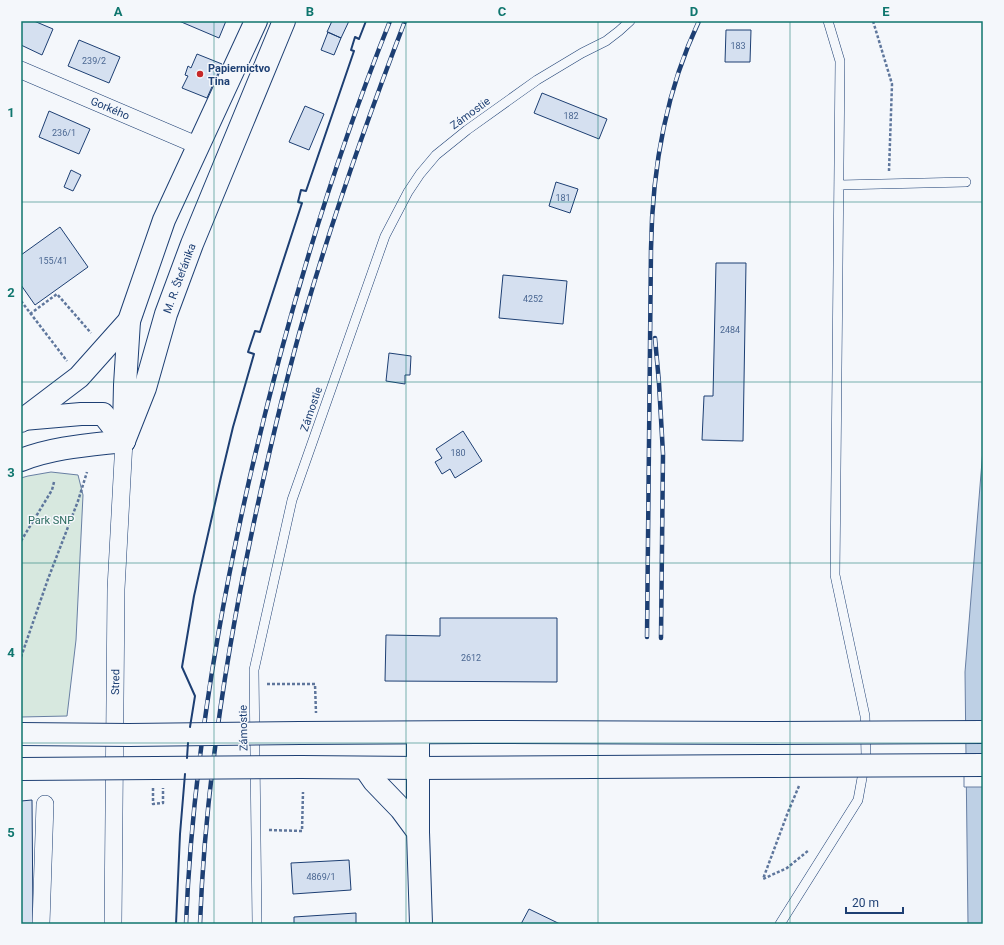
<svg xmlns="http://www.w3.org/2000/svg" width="1004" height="945" font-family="Roboto,sans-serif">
	<rect width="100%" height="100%" fill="#f4f7fb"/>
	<path fill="#d7e8df" stroke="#687fa3" d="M51 472 78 475 83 495 76 640 67 716 21 717V478L28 476Z"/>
	<path fill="#bed0e5" stroke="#687fa3" d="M983 449V924H968L965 672Z"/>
	<path fill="#f4f7fb" stroke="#687fa3" d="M964 754H983V787H964Z"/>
	<path fill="#d5e0f0" stroke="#1d3f73" d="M21 21H34L53 29 42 55 21 45Z
		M179 21H226L219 38Z
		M332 21H349L341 38 327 32Z
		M726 30H751L750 62H725Z
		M328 32 341 38 334 55 321 50Z
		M79 40 120 57 109 83 68 66Z
		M197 54 222 64 207 98 182 88 188 76 185 75 188 66 191 68Z
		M542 93 607 119 599 139 534 113Z
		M305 106 324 114 309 150 289 142Z
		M49 111 90 129 79 154 39 137Z
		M71 170 81 175 73 191 64 187Z
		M556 182 578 189 570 213 549 206Z
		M60 227 88 267 35 305 21 285V255Z
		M716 263H746L743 441 702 440 704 396H713Z
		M503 275 567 281 563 324 499 318Z
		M389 353 411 356 410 375H405V384L386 381Z
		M463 431 482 461 455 478 450 469 442 474 435 462 442 458 436 449Z
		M440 618H557V682L385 681 386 635 440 636Z
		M32 800 33 924H21V801Z
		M349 860 351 890 293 894 291 863Z
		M529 909 560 924H521Z
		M356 913V924H294V917Z"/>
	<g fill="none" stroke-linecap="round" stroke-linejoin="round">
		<g stroke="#1d3f73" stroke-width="10">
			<path id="lane" d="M839 185 966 182
				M257 924 254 670 292 500 385 236 408 192 420 174 436 155 467 130 537 80 582 53 606 41 619 31 630 21
				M780 924 858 800 866 756 865 716 835 575 840 61 828 21"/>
		</g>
		<g stroke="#1d3f73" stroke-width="18">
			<g id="street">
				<path id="s1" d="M21 70 199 146"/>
				<path d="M41 924 45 804"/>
				<path id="s2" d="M113 924 116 589 124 441"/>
			</g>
		</g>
		<g stroke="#1d3f73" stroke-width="24">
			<g id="secondary">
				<path d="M23 419 81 414H103L124 441"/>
				<path d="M21 421 79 377 129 321 164 220 256 21"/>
				<path d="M124 428 125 385 129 321"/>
				<path id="s3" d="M124 441 145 388 166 314 192 244 284 21"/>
				<path d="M21 460C54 447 90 445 124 441"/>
				<path d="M300 733 477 732 774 733"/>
				<path d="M301 767 418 768 773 766"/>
			</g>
		</g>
		<g stroke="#1d3f73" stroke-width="24">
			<path id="highway" d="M418 733V832L421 924
				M365 768 374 781 401 809 418 832"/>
		</g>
		<path stroke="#5e769c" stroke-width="2.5" stroke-dasharray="3 2" stroke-linecap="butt" d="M873 21 892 84 889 171
			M21 301 67 361
			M30 314 57 294 91 333
			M21 541 52 490 54 482
			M21 657 48 579 78 501 87 472
			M267 684H315L316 713
			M799 786 788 812 763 879 787 868 809 850
			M153 788V804L163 803V788
			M269 830 302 831 303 792"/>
		<use href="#lane" stroke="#f4f7fb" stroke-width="9"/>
		<use href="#street" stroke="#f4f7fb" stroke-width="17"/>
		<use href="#secondary" stroke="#f4f7fb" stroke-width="22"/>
		<use href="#highway" stroke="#f4f7fb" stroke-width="22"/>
		<g stroke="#1d3f73" stroke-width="4.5">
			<path id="rail" d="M655 338 659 383 663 454 661 638
				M647 637 651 249C652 171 665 93 699 21
				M186 924C192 774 216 627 249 481 285 324 330 171 390 21
				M200 924C205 788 226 654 254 522 269 452 285 382 305 313 334 214 368 117 405 21"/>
		</g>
		<use href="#rail" stroke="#f4f7fb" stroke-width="3" stroke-dasharray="9" stroke-linecap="butt"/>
		<g stroke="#1d3f73" stroke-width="24" stroke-linecap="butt">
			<path id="secondary-bridge" d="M774 733 983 732
				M21 734 129 735 300 733
				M773 766 983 765
				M21 769 301 767"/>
		</g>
		<use href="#secondary-bridge" stroke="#f4f7fb" stroke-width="22"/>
		<path stroke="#1d3f73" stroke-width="2" d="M190 727 195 696 182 667 194 596 221 477 233 427 254 354 248 352 255 331 260 332 302 203 298 202 301 190 306 191 354 51 351 50 355 37 359 39 366 21
			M187 758 188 743
			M176 924 180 834 185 774"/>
	</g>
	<path fill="none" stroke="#0f766e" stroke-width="1" stroke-opacity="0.55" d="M214 21V924M406 21V924M598 21V924M790 21V924M21 202H983M21 382H983M21 563H983M21 743H983"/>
	<circle fill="#c62828" stroke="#f4f7fb" stroke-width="1.5" cx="200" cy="74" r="4"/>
	<g text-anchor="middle" stroke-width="3" stroke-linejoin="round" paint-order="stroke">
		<g font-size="9" fill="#4b6792">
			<text x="738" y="49">183</text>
			<text x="94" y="64">239/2</text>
			<text x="571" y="119">182</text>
			<text x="64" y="136">236/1</text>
			<text x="563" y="201">181</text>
			<text x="53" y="264">155/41</text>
			<text x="533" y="302">4252</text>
			<text x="730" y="333">2484</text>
			<text x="458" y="456">180</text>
			<text x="471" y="661">2612</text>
			<text x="321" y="880">4869/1</text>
		</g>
		<g font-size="11" font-weight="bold" fill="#1d3f73" stroke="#f4f7fb" text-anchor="start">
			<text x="208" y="72">Papiernictvo<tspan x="208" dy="13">Tina</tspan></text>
		</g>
		<g font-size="11" fill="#1d3f73" stroke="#f4f7fb">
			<text dy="4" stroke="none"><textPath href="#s1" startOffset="97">Gorkého</textPath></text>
			<text transform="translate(470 113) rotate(-36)" y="4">Zámostie</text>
			<text dy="4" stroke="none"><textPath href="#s3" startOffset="172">M. R. Štefánika</textPath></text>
			<text transform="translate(311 409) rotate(-71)" y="4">Zámostie</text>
			<text dy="4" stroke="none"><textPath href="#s2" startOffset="242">Stred</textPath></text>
			<text transform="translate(243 728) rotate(-91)" y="4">Zámostie</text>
		</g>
		<g font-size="11" fill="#2c6c60" stroke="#f4f7fb">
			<text x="51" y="524">Park SNP</text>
		</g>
	</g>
	<rect width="1004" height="945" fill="none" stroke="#f4f7fb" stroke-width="44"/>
	<path d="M846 907v6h57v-6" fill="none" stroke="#1d3f73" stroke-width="2"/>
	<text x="852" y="907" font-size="12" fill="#1d3f73" stroke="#f4f7fb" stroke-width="3" paint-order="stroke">20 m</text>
	<rect x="22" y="22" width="960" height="901" fill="none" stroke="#0f766e" stroke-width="1.5"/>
	<g font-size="13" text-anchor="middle" font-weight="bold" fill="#0f766e">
		<text x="118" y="16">A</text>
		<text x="310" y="16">B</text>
		<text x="502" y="16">C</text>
		<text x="694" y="16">D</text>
		<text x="886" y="16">E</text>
		<text x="11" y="117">1</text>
		<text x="11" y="297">2</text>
		<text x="11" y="477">3</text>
		<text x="11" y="657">4</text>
		<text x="11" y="837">5</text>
	</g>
</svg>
